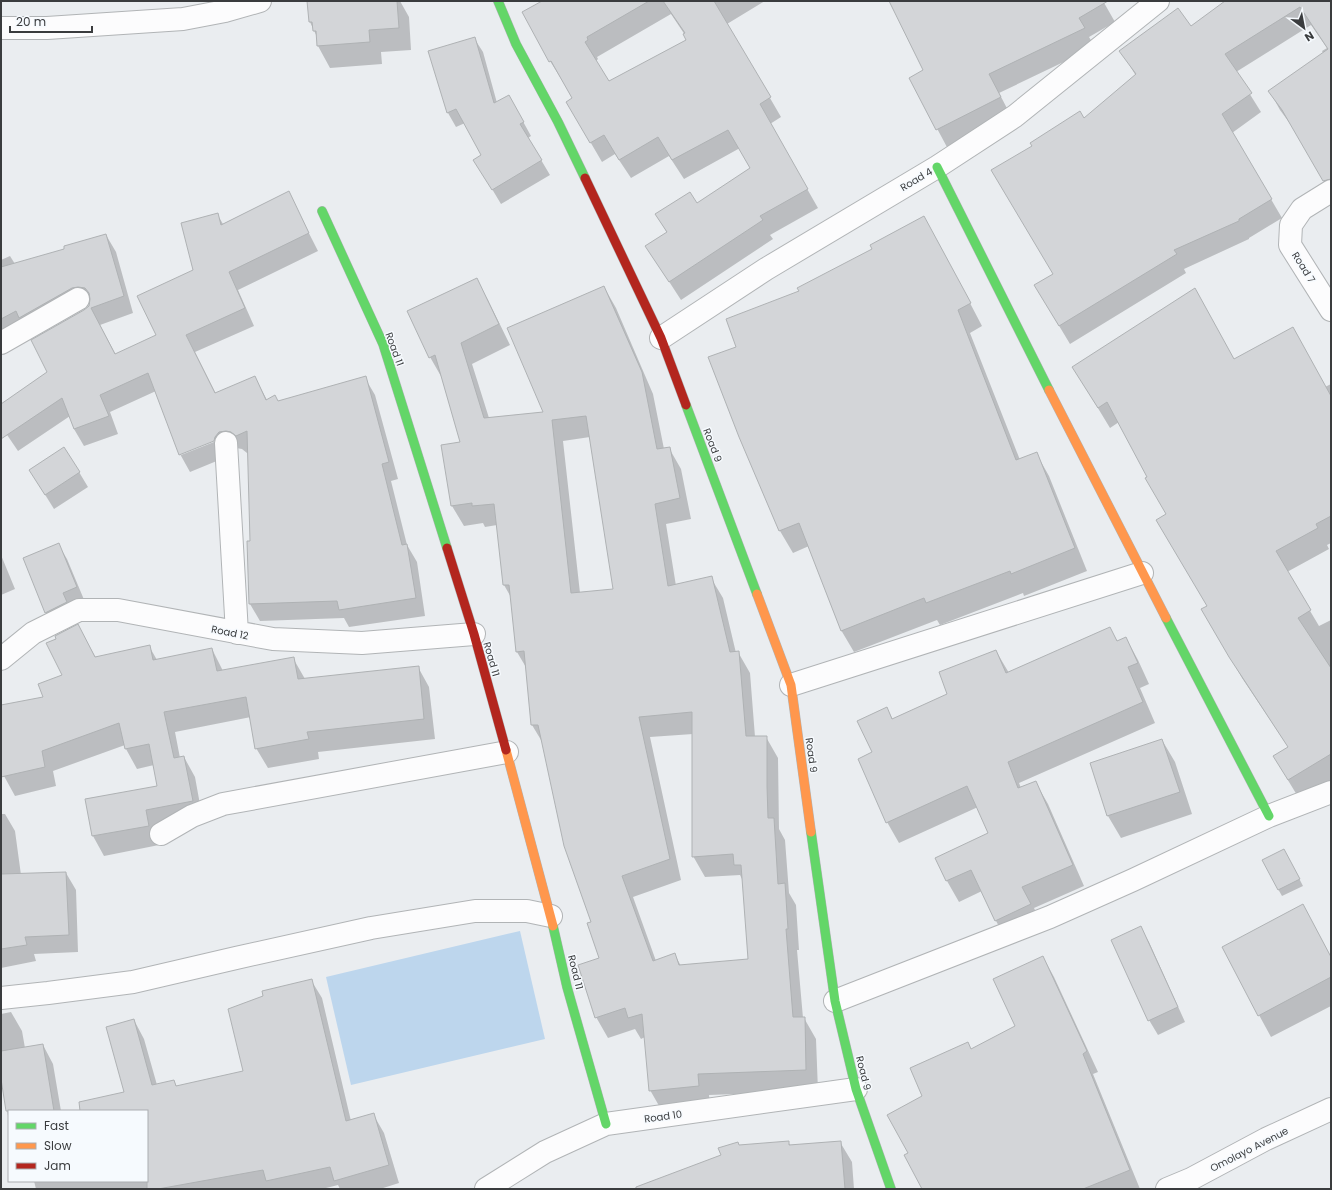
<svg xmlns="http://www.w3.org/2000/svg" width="1332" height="1190" font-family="Poppins,sans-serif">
	<rect width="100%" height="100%" fill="#eaedf0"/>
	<path fill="#bdd6ed" d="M520 931 545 1039 351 1085 326 977Z"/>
	<path fill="#0003" fill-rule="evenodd" d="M308 1H400L409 17 411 50 381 52 382 64 330 68 318 46 317 37 310 22Z
		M543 1H765L727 24 781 117 770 124 818 208 770 235 773 239 681 300 646 246 667 233 657 215 697 204 751 168 740 148 684 179 669 156 631 178 615 154 602 162 567 102 573 98 550 61ZM671 14 685 35 687 40 609 82 596 61 598 59 597 57Z
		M890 1H1103L1115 22 1089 37 1095 47 999 93 1011 116 948 149 910 78 925 70Z
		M1227 1H1331V193L1294 129 1280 110 1270 92 1323 53 1322 51 1327 48 1311 25 1236 72 1261 112 1232 133 1282 218 1249 238V239L1184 269 1186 273 1070 344 1046 304 1054 275 1084 119 1136 76 1121 51 1190 28Z
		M474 38 483 52 497 103 509 96 531 136 528 138 550 175 501 204 483 174V155L465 123 456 127 448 113 431 56Z
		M288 192 318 251 238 290 254 326 195 352 216 394 255 377 267 400 278 402 365 378 375 395 398 479 391 481 407 545 417 562 425 616 349 627 344 618 260 621 250 604 248 542H251L249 452 247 453 242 449 236 448 224 458 190 472 180 454 156 391 110 412 118 434 84 446 74 429 70 416 18 451 1 426V405L48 372 85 310 90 304 82 305 1 341V260L10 256 15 264 66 249 106 235 116 252 133 313 100 325 116 355 157 336 195 271 217 214 223 224ZM218 438 219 440 181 455V453Z
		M937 240 982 326 970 333 1020 460 1036 453 1049 476 1087 571 1024 596 1023 593 940 625 937 620 854 652 841 630 809 546 793 553 780 531 740 436 738 347Z
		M476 279 488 300 510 345 472 364 489 418 544 413 604 287 616 308 653 394 664 449 669 448 681 469 691 519 666 524 676 586 711 578 723 598 736 653 738 652 750 673 755 737H766L778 758 779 829 785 840 789 893 796 905 799 950H797L803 1018H804L816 1039 818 1091 709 1095 710 1107 662 1111 650 1090 645 1037 641 1039 635 1029 608 1038 596 1017 601 959 593 922 544 745 532 725 527 669 517 652 512 599 504 585 497 525 485 527 483 523 464 526 452 506 461 443 442 378 430 357ZM590 437 614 590 580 593 563 441ZM693 734V856L705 877 740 875 743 881 749 960 681 966 675 955 656 961 633 897 681 880 650 737Z
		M1234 360 1325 387 1331 384V543L1327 545 1329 549 1287 572 1319 626 1331 620V781L1300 800 1286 777 1289 748 1242 678 1203 609 1208 606 1167 515 1149 477 1119 422 1110 428 1073 367Z
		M79 472 88 487 54 509 39 485Z
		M58 544 67 559 85 602 54 627 46 613 24 558Z
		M1 555 15 589 1 595Z
		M78 626 96 658 149 646 157 660 212 649 223 671 293 658 305 679 418 667 429 687 435 739 318 752 319 759 268 768 256 748 251 717 175 732 180 758 184 757 195 777 203 821 157 830 159 845 104 856 93 836 86 799 158 787 154 765 137 769 126 749 125 745 53 771 56 786 15 796 4 776 1 763V706L45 698 63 676 57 639Z
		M1110 629 1118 642 1126 638 1138 660 1149 684 1140 688 1155 723 1019 783 1021 788 1036 783 1048 804 1084 886 1034 908 1042 925 1008 942 996 921 982 891 959 902 947 881 937 858 989 834 978 807 899 843 887 822 873 753 887 708 893 720 948 695 996 651 1009 673Z
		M1162 740 1175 762 1192 814 1121 838 1108 816 1091 764Z
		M1 814H5L15 831 21 875 66 873 76 890 78 952 34 954 36 961 1 968Z
		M1288 857 1303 886 1282 896 1278 889Z
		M1303 905 1331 957V1006L1271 1037 1259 1015Z
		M1140 927 1149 942 1185 1022 1158 1035 1149 1020Z
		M1043 957 1054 977 1098 1072 1093 1074 1140 1189H923L909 1154 924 1097 971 1050 1016 1027Z
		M311 980 322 998 351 1121 373 1114 384 1133 399 1183 380 1189H340L338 1185 322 1189H36L34 1181H147V1111H123L134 1020 144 1039 157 1085 174 1081 177 1087 244 1072Z
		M11 1012 22 1031 25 1048 43 1045 53 1064 61 1111H9V1122L1 1073V1014Z
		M788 1142 791 1146 840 1142 852 1162 854 1189H632L722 1156 740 1146Z"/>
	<path fill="#d3d5d8" stroke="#afb2b4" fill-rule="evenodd" d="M307 1H397L399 28 369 30 370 42 317 46 316 31H313L312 22H309Z
		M542 1H649L587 37 588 40 585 42 609 81 686 40 683 34 685 33 663 1H714L771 97 760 104 808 189 760 216 763 220 669 282 645 246 667 232 655 214 690 192 697 203 750 168 728 130 672 160 658 137 619 160 604 135 590 143 566 102 572 98 551 61 549 62 522 12Z
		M889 1H1108L1079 18 1085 28 989 74 1001 97 936 130 909 78 923 70Z
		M1225 1H1331V179L1323 181 1282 110 1268 91 1328 49 1300 7 1225 54 1252 93 1222 114 1272 199 1239 219V221L1174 250 1177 254 1059 326 1034 285 1053 274 991 170 1032 146 1030 143 1080 111 1084 118 1136 74 1119 51 1178 8 1191 26Z
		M475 37 494 103 509 95 524 122 520 124 542 160 492 190 473 160 481 155 456 109 447 113 428 51Z
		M289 191 309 233 229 272 245 308 186 335 215 393 255 376 266 400 275 395 278 401 366 376 389 462 382 464 402 545 407 544 416 598 339 610 337 601 249 604 247 541H250L247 431 236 436 231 432 226 431 219 432 215 437 214 441 179 455 148 373 100 395 109 416 74 429 62 398 1 439V404L47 372 31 340 84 310 89 306 90 299 89 293 85 288 78 287 72 288 19 318 16 311 1 319V267L64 249V246L106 234 124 296 91 308 115 354 156 335 137 296 193 270 181 223 218 213 221 225Z
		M924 216 971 303 958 310 1016 460 1037 452 1075 548 1011 574 1010 571 926 603 924 598 841 631 799 523 779 531 739 437 708 357 736 347 726 319 799 291 797 288 872 249 870 245Z
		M477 278 499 324 461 343 484 418 543 412 507 328 604 286 642 372 657 449 670 447 680 498 655 504 668 586 712 576 730 652 739 651 746 736H767V786L768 818H774L778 884 785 883 788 929H786L793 1017H805L806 1070 698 1074 699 1086 649 1091 642 1014 628 1018 625 1008 595 1018 578 965 599 958 587 923 591 922 564 846 538 725H531L524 651 516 652 509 585H503L494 504 472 506V503L451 506 441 445 460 442 435 355 429 358 407 311ZM586 416 613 589 571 593 552 420ZM692 712V857L733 854 734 865H741L748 959 679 965 675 953 653 961 622 876 670 859 639 717Z
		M1195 288 1234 359 1293 327 1331 396V516L1316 524 1318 528 1276 551 1311 610 1298 618 1331 668V754L1288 780 1273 756 1288 747 1229 657 1201 609 1207 606 1156 520 1166 514 1145 478 1147 477 1107 402 1098 408 1072 367Z
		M64 447 80 472 45 495 29 470Z
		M59 543 77 587 63 593 67 602 45 613 23 558Z
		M78 624 95 657 150 645 153 660 212 648 217 671 294 657 298 679 419 666 424 719 307 732 309 739 255 749 246 697 164 712 174 758 184 756 193 801 146 810 149 826 92 836 85 799 157 786 149 744 125 749 119 723 42 751 45 767 1 777V705L43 697 38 684 62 675 46 643 56 639 55 636Z
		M1110 627 1117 641 1126 637 1138 663 1128 667 1143 702 1008 762 1018 788 1036 781 1073 865 1022 887 1031 904 995 921 971 870 946 881 935 858 988 833 967 786 886 823 858 759 872 752 857 721 887 707 892 719 947 694 939 672 996 650 1006 673Z
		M1162 739 1180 792 1107 816 1090 763Z
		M1284 849 1300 879 1278 890 1262 860Z
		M66 872 69 935 25 937 27 945 1 949V874Z
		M1303 904 1331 957V977L1258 1016 1222 947Z
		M1141 926 1178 1007 1148 1021 1111 940Z
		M1043 956 1087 1051 1083 1054 1130 1170 1083 1189H922L904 1155 908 1153 887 1115 922 1096 910 1068 968 1042 971 1049 1015 1026 993 979Z
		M312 979 346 1121 374 1113 389 1165 334 1181 330 1167 266 1181 263 1170 158 1189H147V1111H80L79 1102 124 1092 106 1027 134 1019 152 1085 174 1080 176 1086 243 1071 228 1009 263 996 262 991Z
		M43 1044 54 1111H6L1 1079V1051Z
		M789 1141V1145L841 1141 845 1189H636V1187L721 1155 718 1148 738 1142 739 1145Z"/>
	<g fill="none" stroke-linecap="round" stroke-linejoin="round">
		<g stroke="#b1b4b6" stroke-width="24">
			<path id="street" d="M1 28H47L183 19 225 11 260 1
				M1331 191 1302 209 1291 225 1290 245 1331 310
				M661 338 766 269 937 167 1015 116 1158 1
				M1 343 78 299
				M226 443 237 633
				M1 659 33 633 79 610H118L273 639 362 643 474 634
				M791 685 1142 573
				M161 834 192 816 223 804 507 752
				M1 998 48 993 133 982 236 958 371 928 475 911H527L551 916
				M835 1001 1050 917 1133 880 1269 816 1331 792
				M486 1189 545 1152 606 1124 856 1089
				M1167 1189 1191 1179 1266 1139 1331 1109"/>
		</g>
		<g stroke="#b1b4b6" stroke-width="10">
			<path id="fast" d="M498 1 516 44 558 122 585 178
				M937 167 1049 390
				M322 211 383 344 447 548
				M686 405 757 594
				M1166 618 1269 816
				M811 832 835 1001 856 1089 891 1189
				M553 926 567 987 606 1124"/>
		</g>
		<g stroke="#b1b4b6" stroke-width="10">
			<path id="slow" d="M1049 390 1166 618
				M757 594 791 685 811 832
				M506 750 553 926"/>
		</g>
		<g stroke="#b1b4b6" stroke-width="10">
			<path id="jam" d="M585 178 661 338 686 405
				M447 548 474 634 506 750"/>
		</g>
		<use href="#street" stroke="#fcfcfd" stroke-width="22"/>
		<use href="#fast" stroke="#63d668" stroke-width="9"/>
		<use href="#slow" stroke="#ff974d" stroke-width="9"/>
		<use href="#jam" stroke="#b3261e" stroke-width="9"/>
	</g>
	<g text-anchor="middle" stroke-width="3" stroke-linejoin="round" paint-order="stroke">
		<g font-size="10" fill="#3a3c3e" stroke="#f6fafe">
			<text transform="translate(916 179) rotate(-31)" y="4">Road 4</text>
			<text transform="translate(1304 267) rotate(58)" y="4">Road 7</text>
			<text transform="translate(395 349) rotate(70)" y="4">Road 11</text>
			<text transform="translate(713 445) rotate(69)" y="4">Road 9</text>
			<text transform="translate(230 632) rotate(11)" y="4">Road 12</text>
			<text transform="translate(492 659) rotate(74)" y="4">Road 11</text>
			<text transform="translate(812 755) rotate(82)" y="4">Road 9</text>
			<text transform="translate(576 972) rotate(76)" y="4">Road 11</text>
			<text transform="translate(864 1073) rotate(76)" y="4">Road 9</text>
			<text transform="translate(663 1116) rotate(-8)" y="4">Road 10</text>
			<text transform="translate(1249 1149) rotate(-27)" y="4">Omolayo Avenue</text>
		</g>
	</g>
	<rect width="1332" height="1190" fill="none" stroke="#3a3c3e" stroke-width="4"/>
	<rect x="8" y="1110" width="140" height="72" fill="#f6fafe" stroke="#abaeb1"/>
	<rect x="16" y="1123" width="20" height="6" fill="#63d668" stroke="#abaeb1"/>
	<text x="44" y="1130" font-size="12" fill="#3a3c3e">Fast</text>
	<rect x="16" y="1143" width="20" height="6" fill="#ff974d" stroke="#abaeb1"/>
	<text x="44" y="1150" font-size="12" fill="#3a3c3e">Slow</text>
	<rect x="16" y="1163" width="20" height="6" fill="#b3261e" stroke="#abaeb1"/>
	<text x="44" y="1170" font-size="12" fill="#3a3c3e">Jam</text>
	<g transform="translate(1304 28) rotate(148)" stroke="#f6fafe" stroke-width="3" paint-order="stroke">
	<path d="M0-3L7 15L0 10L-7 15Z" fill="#3a3c3e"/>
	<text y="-6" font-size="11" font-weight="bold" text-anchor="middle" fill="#3a3c3e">N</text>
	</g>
	<path d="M10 26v6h82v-6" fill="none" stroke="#3a3c3e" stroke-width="2"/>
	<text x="16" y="26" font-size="12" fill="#3a3c3e" stroke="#f6fafe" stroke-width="3" paint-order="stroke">20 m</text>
</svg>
